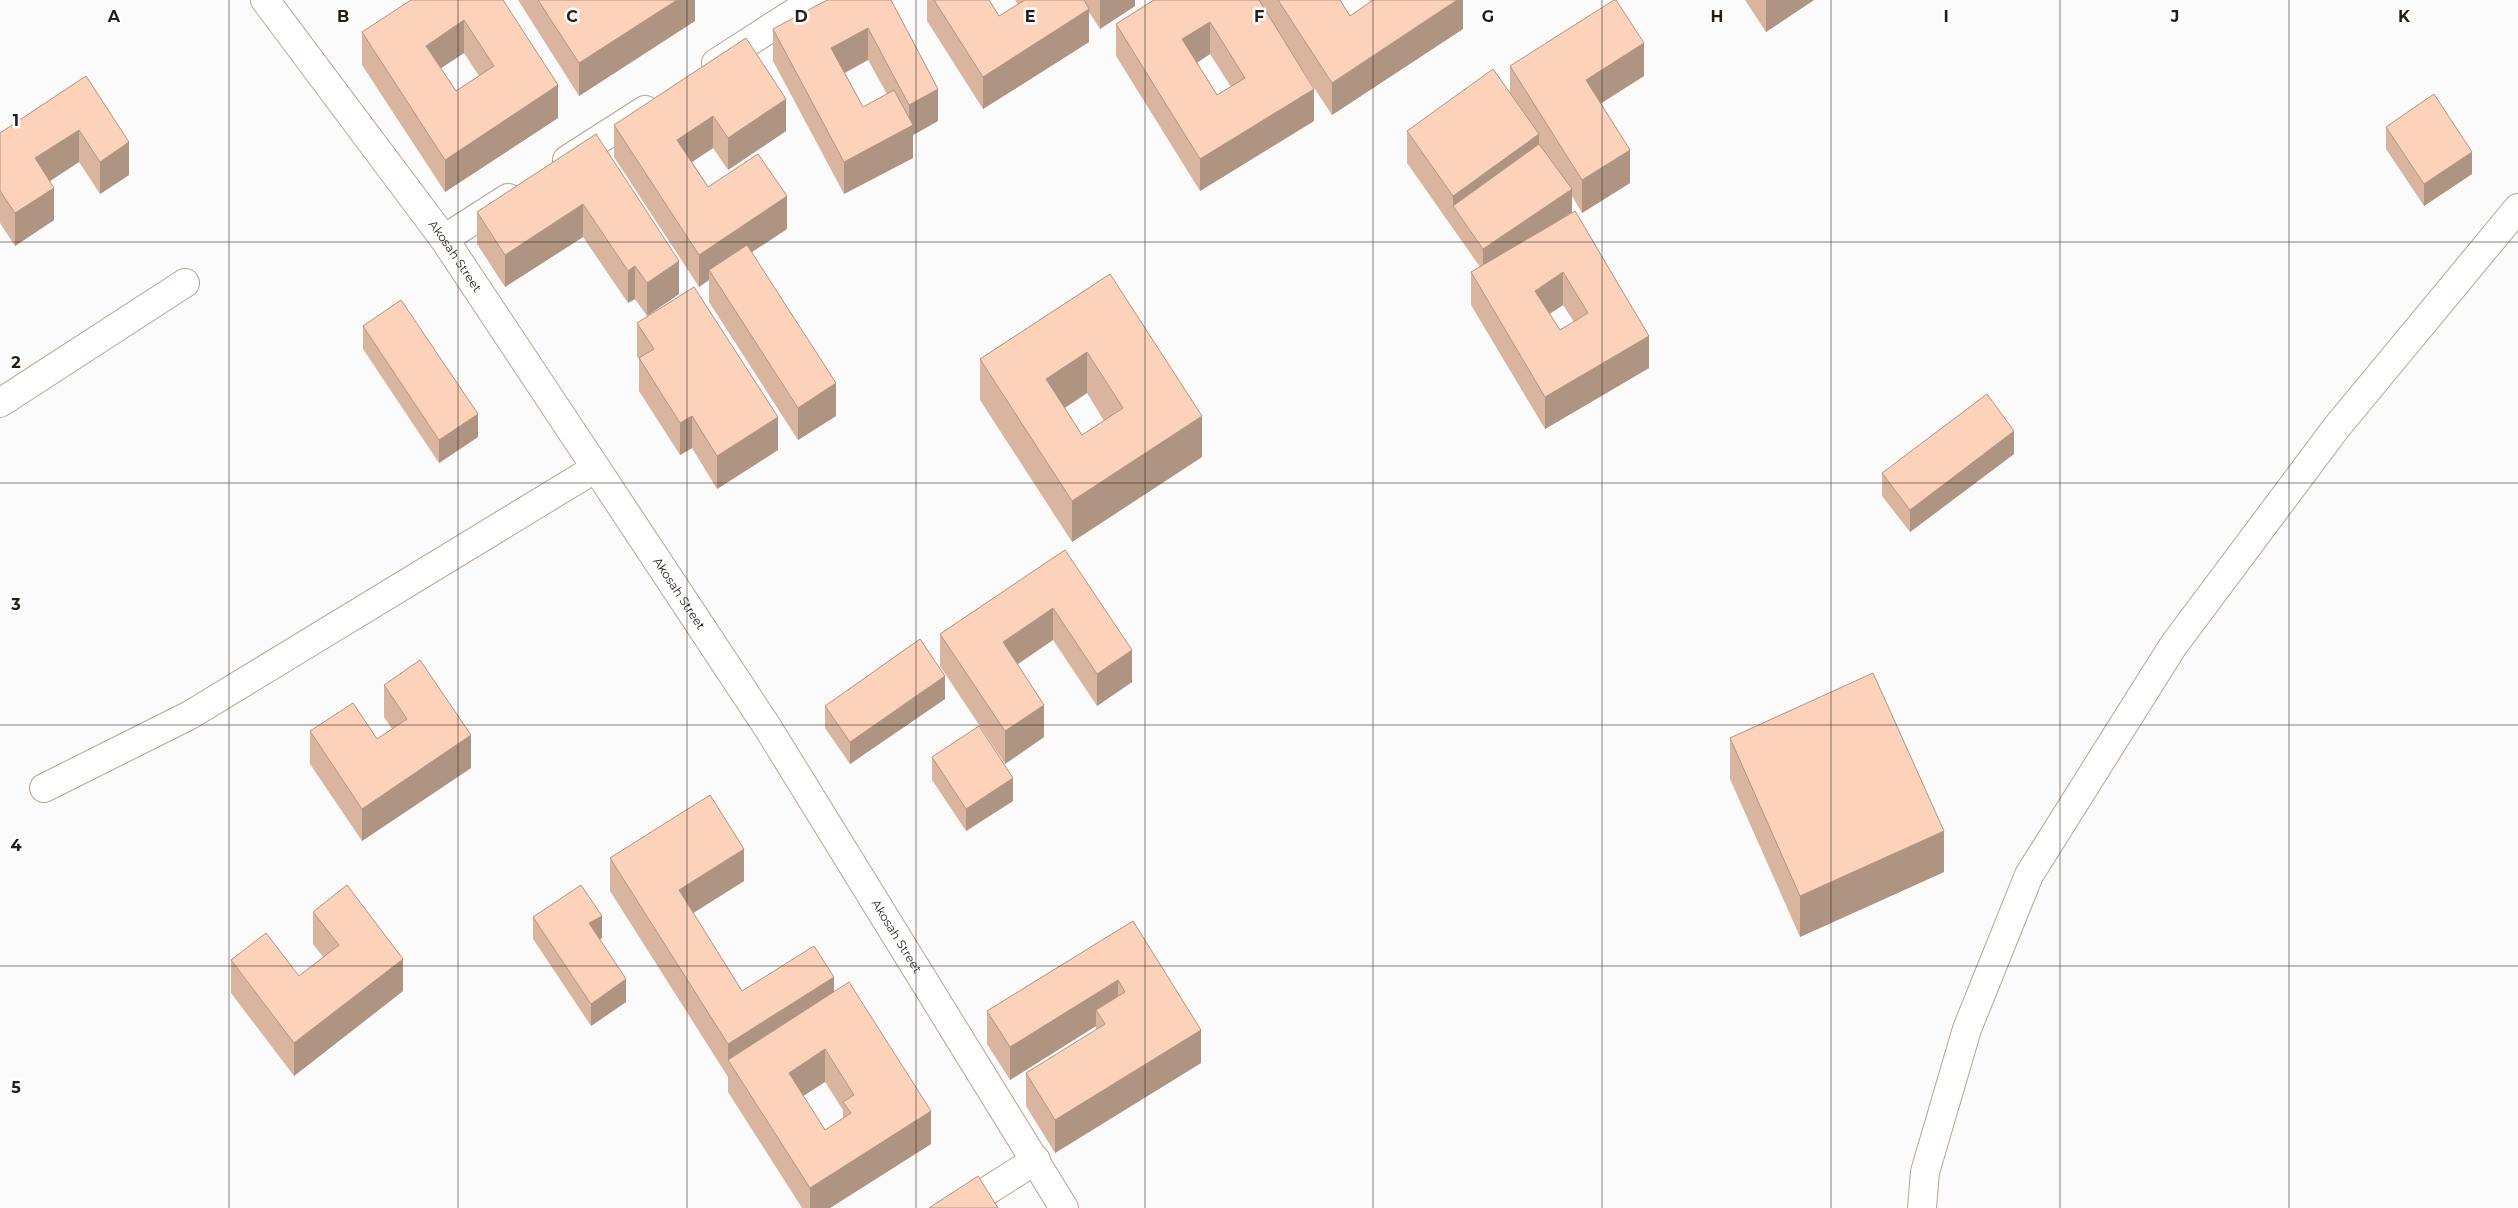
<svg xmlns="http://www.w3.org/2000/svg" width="2518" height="1208" font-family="Montserrat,sans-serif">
	<rect width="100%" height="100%" fill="#fbfbfb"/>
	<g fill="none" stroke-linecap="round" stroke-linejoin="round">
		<g stroke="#bba191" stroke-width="30">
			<g id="street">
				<path id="s1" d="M265 0 444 239 596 468 768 728 1064 1208"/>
				<path d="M716 63 814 0"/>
				<path d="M567 160 645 110"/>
				<path d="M444 239 508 198"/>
				<path d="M0 403 185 283"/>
				<path d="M44 788 190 715 596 468"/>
				<path d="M960 1208 1036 1160"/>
				<path d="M1922 1208 1925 1172 1967 1029 2029 875 2173 646 2336 428 2518 208"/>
			</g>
		</g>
		<use href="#street" stroke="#fff" stroke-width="28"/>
	</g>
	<path fill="#d9b5a0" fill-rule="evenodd" d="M503 0 558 118 445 192 362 65V32ZM464 53 479 76 456 91 441 68Z
		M518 0H695V21L579 96Z
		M891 0 938 121 913 135V158L844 194 773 61V29ZM868 60 887 94 863 107 845 73Z
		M927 0H989L999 16 1018 5 1015 0H1135V6L1100 29 1089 12V42L983 109 927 21Z
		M1154 0H1340L1350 16 1371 2 1369 0H1463V29L1332 115 1301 68 1314 121 1200 191 1116 56V24ZM1210 54 1231 87 1217 95 1197 63Z
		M1745 0H1814L1766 32Z
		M746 38 786 131 728 170 713 148 692 162 708 187 787 229 752 252 836 416 798 440 709 302V280L699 287 614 157V125Z
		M1510 66 1644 76 1600 103 1630 183 1582 213 1572 196V212L1562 218 1649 368 1545 429 1471 305V272L1480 267 1407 163V131L1510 93ZM1563 305 1574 322 1560 330 1550 314Z
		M86 76 129 175 100 194 79 162 49 181 54 220 15 246 0 223V133Z
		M2386 127 2472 174 2424 206 2386 149Z
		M596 134 679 294 647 316 635 299 628 303 583 237 505 287 477 244V212Z
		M1110 274 1202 457 1072 542 980 400V359ZM1087 393 1104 421 1082 435 1065 408Z
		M637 323 778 450 717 489 692 448 680 455 639 391V359L637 356Z
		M363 326 478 437 439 463 363 349Z
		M2014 454 1910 532 1882 496V473Z
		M1065 550 1132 682 1097 706 1053 640 1018 664 1044 737 1005 764 940 666V634Z
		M384 685 471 768 362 841 310 764V731L377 739 392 729 384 717Z
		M945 699 850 764 825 728V706Z
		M1730 738 1944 872 1800 937 1730 779Z
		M932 757 1013 801 966 831 932 780Z
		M610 858 744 881 693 913 742 991H834L931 1144 830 1208H802L728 1092V1077L610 891ZM825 1082 843 1110V1118L825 1130 803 1096Z
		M313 912 403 991 294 1076 231 993V960L299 976 323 957 313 944Z
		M533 917 602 938 600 939 626 1002 591 1026 533 939Z
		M1133 921 1201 1063 1055 1153 1026 1106V1073L1096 1030V1026L1010 1080 987 1044V1011Z"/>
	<path fill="#b09482" d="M677 0H695V21L579 96V63Z
		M1100 0H1135V6L1100 29Z
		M1457 0H1463V29L1332 115V83Z
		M1766 0H1814L1766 32Z
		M1089 9V42L983 109V77Z
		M464 20V53L426 78V46Z
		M1210 22V54L1182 72V39Z
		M868 28V60L831 80V48Z
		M1644 43V76L1586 113V80Z
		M558 85V118L445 192V160Z
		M938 89V121L913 135V158L844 194V162L909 127V105Z
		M1314 89V121L1200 191V159Z
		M786 99V131L728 170V138Z
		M713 116V148L677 172V140Z
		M79 130V162L35 191V158Z
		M1539 134V166L1453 206V196Z
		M129 142V175L100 194V162Z
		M1630 150V183L1582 213V180Z
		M2472 152V174L2424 206V184Z
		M54 188V220L15 246V213Z
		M1572 189V212L1483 271V249Z
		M787 196V229L714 277 709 270V280L699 287V255Z
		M583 204V237L505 287V255Z
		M679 261V294L647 316V283Z
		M635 266V299L628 303V271Z
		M1563 272V305L1535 323V291Z
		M1649 336V368L1545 429V397Z
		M1087 352V393L1046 420V379Z
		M836 383V416L798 440V408Z
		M478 414V437L439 463V440Z
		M692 416V448L680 455V423Z
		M1202 416V457L1072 542V501Z
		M778 417V450L717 489V456Z
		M2014 431V454L1910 532V510Z
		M1053 608V640L1003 674V642Z
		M1132 650V682L1097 706V674Z
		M945 676V699L850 764V742Z
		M1044 705V737L1005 764V731Z
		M471 735V768L362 841V809Z
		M1013 778V801L966 831V809Z
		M1944 831V872L1800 937V896Z
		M744 849V881L679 922V890Z
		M602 916V938L589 946V923Z
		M403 959V991L294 1076V1043Z
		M834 977V1010L728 1060V1077V1044Z
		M626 979V1002L591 1026V1004Z
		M1118 980V1012L1096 1010V1026L1010 1080V1047Z
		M1201 1030V1063L1055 1153V1120Z
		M825 1049V1082L789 1105V1073Z
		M931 1111V1144L830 1208H810V1188Z"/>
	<path fill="#fcd3ba" stroke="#b09482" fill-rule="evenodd" d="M411 0H503L558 85 445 160 362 32ZM464 20 494 66 456 91 426 46Z
		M538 0H677L579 63Z
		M827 0H891L938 89 909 105 868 28 831 48 863 107 894 90 913 125 844 162 773 29Z
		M934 0H989L999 16 1025 0H1084L1089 9 983 77Z
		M1154 0H1259L1314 89 1200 159 1116 24ZM1210 22 1245 78 1217 95 1182 39Z
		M1278 0H1340L1350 16 1373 0H1457L1332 83Z
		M1614 0H1616L1644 43 1586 80 1630 150 1582 180 1510 66Z
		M746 38 786 99 728 138 713 116 677 140 708 187 758 154 787 196 699 255 614 125Z
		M1493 69 1539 134 1453 196 1407 131Z
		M86 76 129 142 100 162 79 130 35 158 54 188 15 213 0 191V133Z
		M2434 94 2472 152 2424 184 2386 127Z
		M596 134 679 261 647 283 635 266 628 271 583 204 505 255 477 212Z
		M1539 144 1572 189 1483 249 1453 206Z
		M1575 211 1649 336 1545 397 1471 272ZM1563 272 1588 313 1560 330 1535 291Z
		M747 245 836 383 798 408 709 270Z
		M1110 274 1202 416 1072 501 980 359ZM1087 352 1123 408 1082 435 1046 379Z
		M694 287 778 417 717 456 692 416 680 423 639 358 654 349 637 323Z
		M401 300 478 414 439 440 363 326Z
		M1987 394 2014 431 1910 510 1882 473Z
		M1065 550 1132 650 1097 674 1053 608 1003 642 1044 705 1005 731 940 634Z
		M920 639 945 676 850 742 825 706Z
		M420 660 471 735 362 809 310 731 353 703 377 739 407 719 384 685Z
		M1873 673 1944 831 1800 896 1730 738Z
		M979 726 1013 778 966 809 932 757Z
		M710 795 744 849 679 890 742 991 814 946 834 977 728 1044 610 858Z
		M347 885 403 959 294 1043 231 960 266 933 299 976 339 945 313 912Z
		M581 885 602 916 589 923 626 979 591 1004 533 917Z
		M1133 921 1201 1030 1055 1120 1026 1073 1105 1024 1096 1010 1125 992 1118 980 1010 1047 987 1011Z
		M849 982 931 1111 810 1188 728 1060ZM825 1049 854 1095 843 1102 851 1113 825 1130 789 1073Z
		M978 1176 998 1208H929Z"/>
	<path fill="none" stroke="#271d17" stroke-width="1" stroke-opacity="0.55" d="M229 0V1208M458 0V1208M687 0V1208M916 0V1208M1145 0V1208M1373 0V1208M1602 0V1208M1831 0V1208M2060 0V1208M2289 0V1208M0 242H2518M0 483H2518M0 725H2518M0 966H2518"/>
	<g text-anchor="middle" stroke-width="5" stroke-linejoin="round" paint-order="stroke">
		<g font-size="12" fill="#271d17" stroke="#fff">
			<text dy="4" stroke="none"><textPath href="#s1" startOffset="319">Akosah Street</textPath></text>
			<text dy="4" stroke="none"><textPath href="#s1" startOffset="724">Akosah Street</textPath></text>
			<text dy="4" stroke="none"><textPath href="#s1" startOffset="1130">Akosah Street</textPath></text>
		</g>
	</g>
	<g font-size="16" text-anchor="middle" font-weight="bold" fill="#271d17" stroke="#fff" stroke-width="5" stroke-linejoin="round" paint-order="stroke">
		<text x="114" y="22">A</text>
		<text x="343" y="22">B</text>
		<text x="572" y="22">C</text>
		<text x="801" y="22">D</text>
		<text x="1030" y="22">E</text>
		<text x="1259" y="22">F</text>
		<text x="1488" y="22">G</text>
		<text x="1717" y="22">H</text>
		<text x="1946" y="22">I</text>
		<text x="2175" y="22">J</text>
		<text x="2404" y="22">K</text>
		<text x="16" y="126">1</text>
		<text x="16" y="368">2</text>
		<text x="16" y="610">3</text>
		<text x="16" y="851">4</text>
		<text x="16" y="1093">5</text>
	</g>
</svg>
